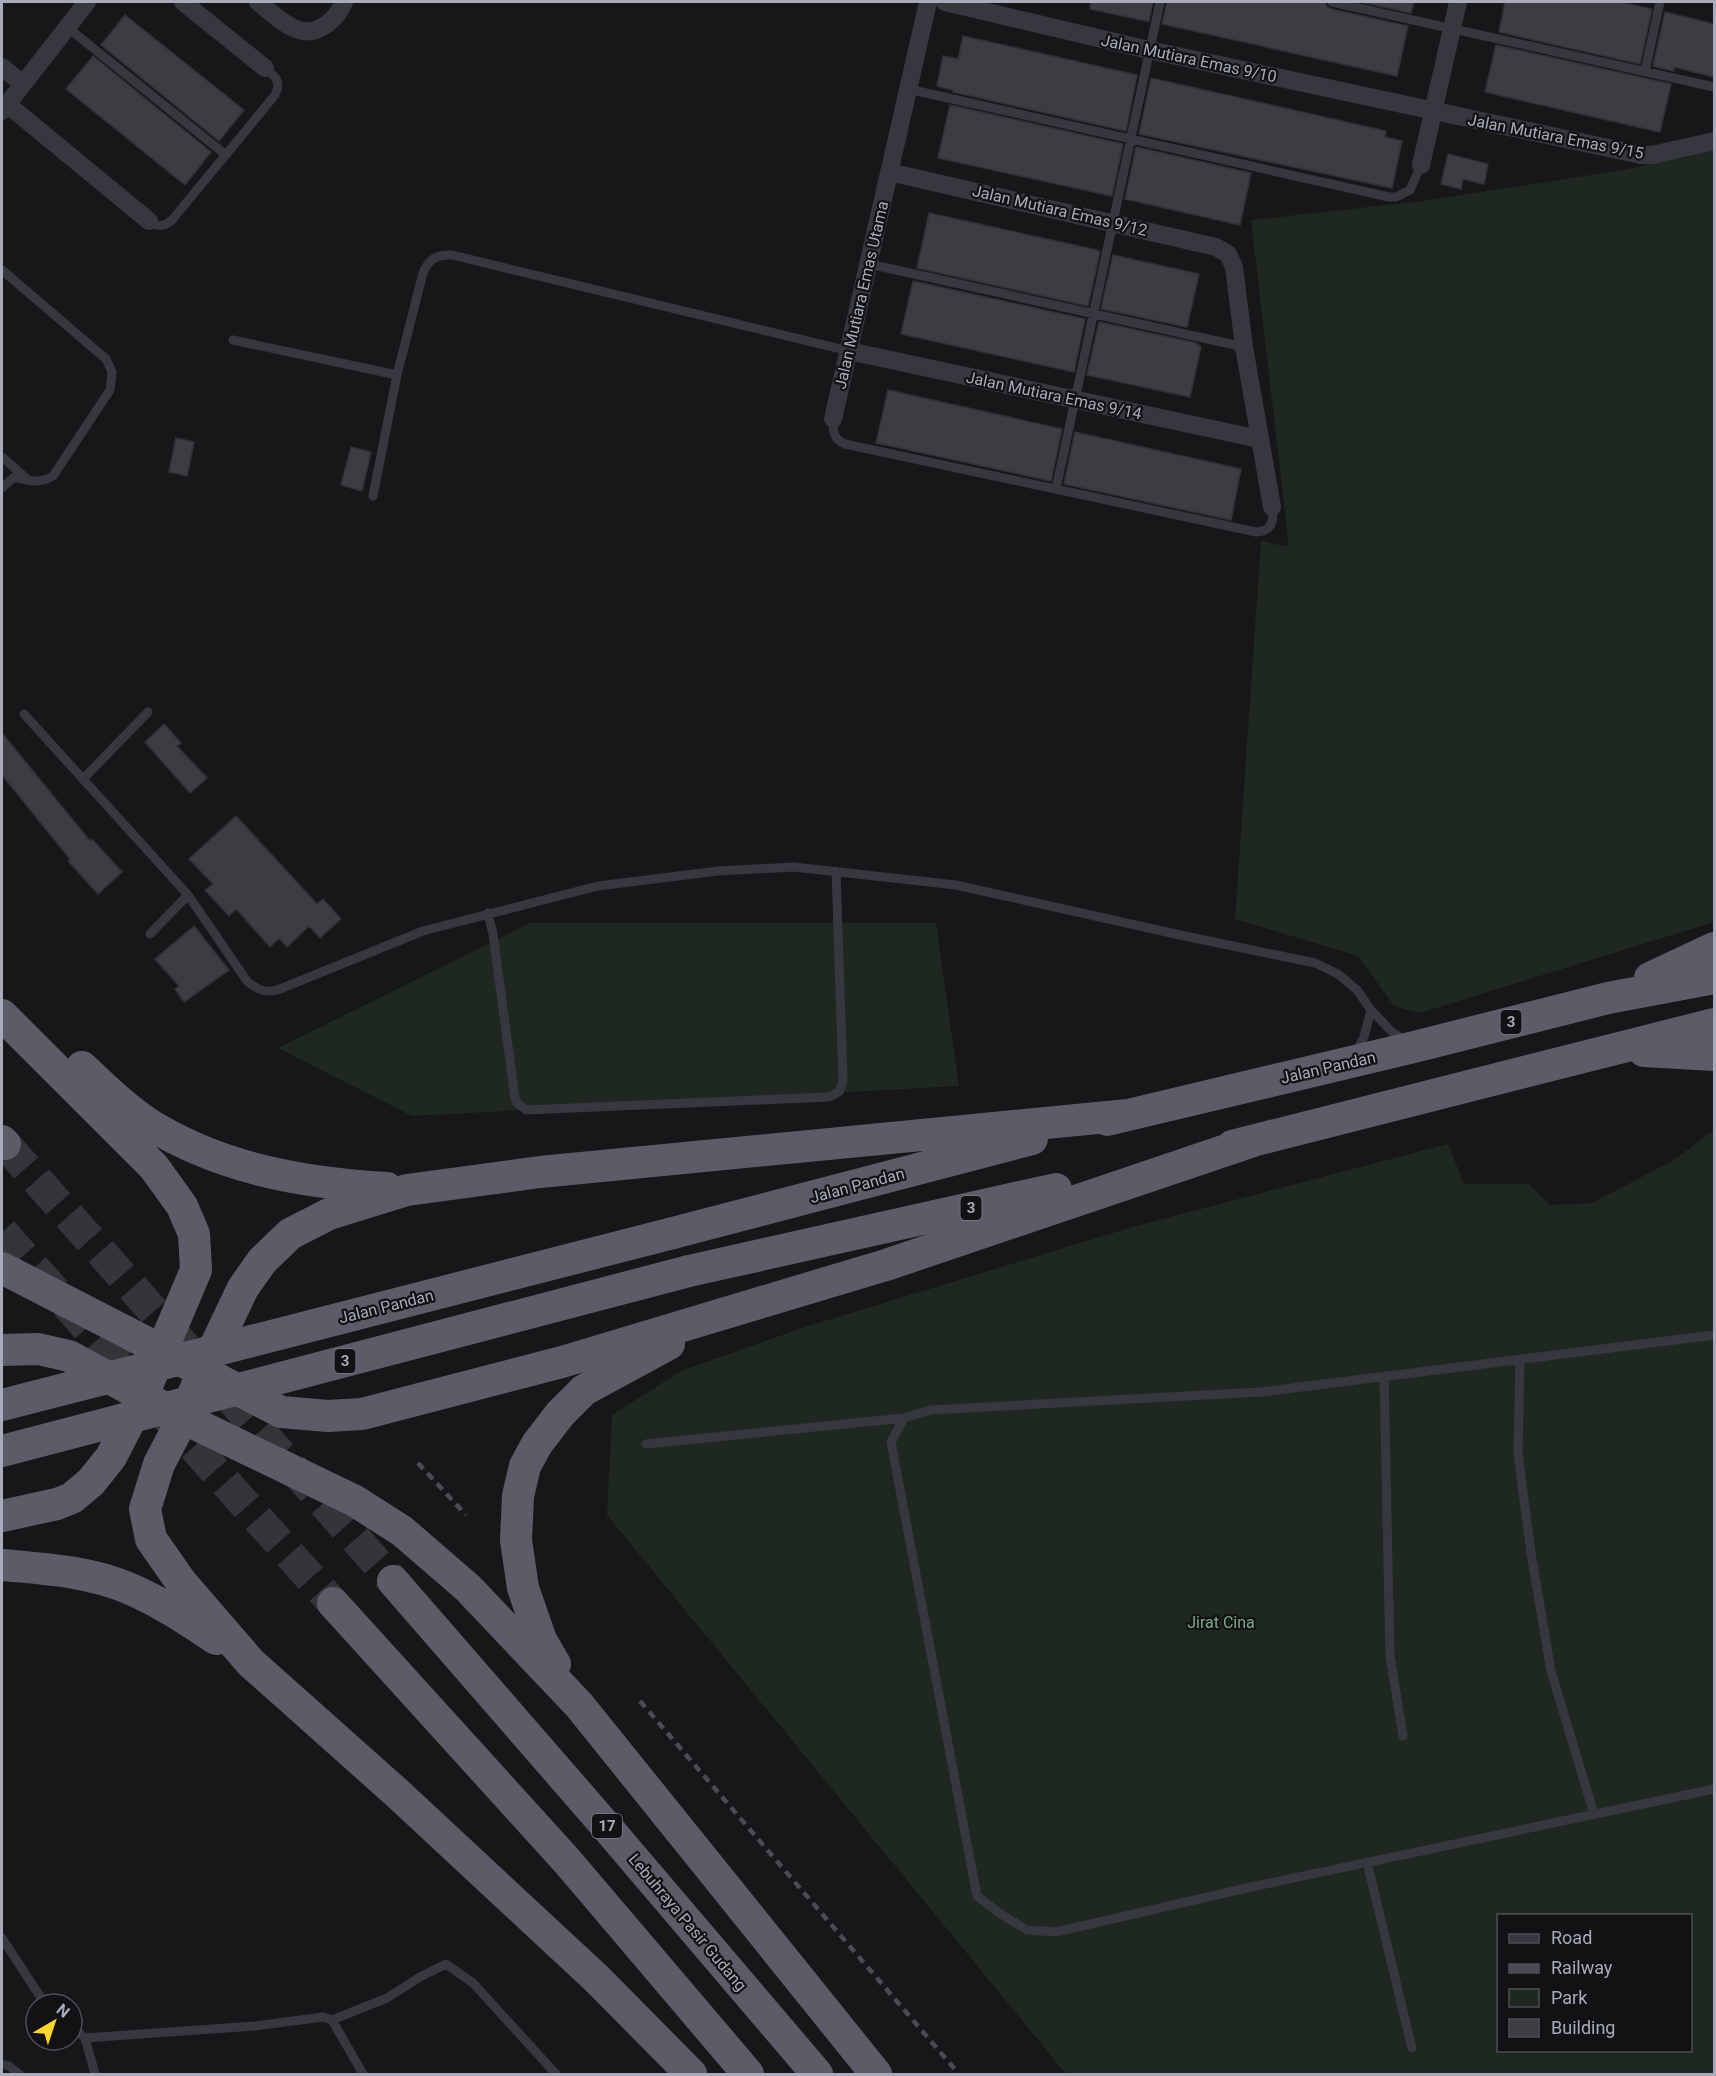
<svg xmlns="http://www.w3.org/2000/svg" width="1716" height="2076" font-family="Roboto,sans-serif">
	<rect width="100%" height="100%" fill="#171719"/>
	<path fill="#1e2821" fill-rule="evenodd" d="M1714 150V922L1420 1013 1394 1006 1358 956 1235 919 1261 541 1289 547 1251 220 1423 201 1617 171Z
		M530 923H936L959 1086 412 1116 278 1048Z
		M1714 1130V2074H1066L607 1515 612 1415 681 1371 805 1327 1136 1226 1448 1144 1464 1184H1529L1550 1205 1592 1203 1674 1160ZM1498 1916H1690V2050H1498Z"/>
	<path fill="#3c3c41" stroke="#313136" stroke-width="1.5" d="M1091 2H1153L1149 21H1146L1090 9Z
		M1167 2H1325L1327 7 1331 9 1408 26 1397 76 1162 24Z
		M1361 2H1414L1411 13Z
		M1505 2H1619L1652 9 1640 64 1499 32Z
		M1665 12 1714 24V77L1674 67V71L1653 66Z
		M125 15 244 110 219 141 101 45Z
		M963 36 1137 75 1126 131 953 92V90L937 86 943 56 958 59Z
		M1496 45 1671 84 1660 132 1485 92Z
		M93 56 211 152 185 185 66 89Z
		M1151 78 1386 131 1385 137 1402 141 1392 188 1139 134Z
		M950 105 1123 144 1112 196 938 158Z
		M1136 147 1251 173 1240 225 1125 199Z
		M1448 154 1488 164 1484 184 1463 179 1461 189 1441 184Z
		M929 213 1097 250 1100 252 1088 306 917 268Z
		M1113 255 1199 274 1187 327 1101 309Z
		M913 281 1085 319 1074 372 901 334Z
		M1099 322 1196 343 1201 347 1190 397 1087 375Z
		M888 390 1062 429 1051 481 876 443Z
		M1075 432 1241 469 1231 520 1064 484Z
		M176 438 194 442 187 476 169 472Z
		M351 447 371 452 362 491 341 485Z
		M164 724 181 743 177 746 207 778 190 793 145 742Z
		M2 733 90 841 92 839 122 872 98 894 68 861 70 859 2 775Z
		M236 816 317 904 323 899 341 919 320 938 309 926 287 947 279 938 270 947 236 909 229 916 205 890 213 884 189 859Z
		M194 926 229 970 184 1002 175 989 179 986 155 959Z"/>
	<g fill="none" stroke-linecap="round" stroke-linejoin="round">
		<path stroke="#343539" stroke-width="32" stroke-dasharray="32 16" stroke-linecap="butt" d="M5 1144 393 1581
			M2 1232 333 1603"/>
		<path stroke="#37383f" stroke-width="9" d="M1332 2 1714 87
			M67 27 226 155
			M1645 71 1660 2
			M908 89 1389 197H1396L1410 190 1421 165
			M149 221C157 227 164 227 172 220L275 95C282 82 275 76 265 68
			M869 264 1244 347
			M2 270 106 359 112 372 110 390 53 476C40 484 29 481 14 477L2 488
			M233 340 397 375
			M833 419C833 431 833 439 845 444L1256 532C1271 531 1275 522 1272 507
			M2 457 27 479
			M1056 489 1160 2
			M373 496 397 375 423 273C429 259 437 254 452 255L849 351
			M24 714 188 895 247 981C257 990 267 994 280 989L423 931 598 886 718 871 794 867 956 885 1180 935 1315 963 1338 974 1357 990 1371 1010 1392 1032 1406 1041
			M83 779 148 712
			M488 913 493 934 515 1098 517 1103 526 1110 829 1097 839 1092 843 1081 836 871
			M150 934 188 895
			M1356 1052 1364 1037 1371 1010
			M1714 1335 1261 1392 931 1410 904 1418 891 1442 977 1896 999 1913 1027 1930 1056 1932 1251 1887 1714 1789
			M1520 1359 1518 1453 1531 1553 1551 1671 1594 1814
			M1384 1377 1390 1656 1403 1736
			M646 1444 904 1418
			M1367 1862 1412 2048
			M2 1938 45 2004
			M332 2020 363 2074
			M72 2027 85 2038 255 2026 323 2017 332 2020 387 1998 420 1977 446 1964 473 1983 556 2074
			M85 2038 95 2074
			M2 2064 9 2066 19 2074"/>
		<path stroke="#37383f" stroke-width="18" d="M183 2 265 68
			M258 2C270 11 282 24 296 29 317 38 337 19 344 2
			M945 2 1149 50 1641 155H1652L1714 141
			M2 67 23 84
			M7 104 149 221
			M2 111 87 2
			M1421 165 1458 2
			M889 172 1216 247 1228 254 1234 267 1244 347 1272 507
			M849 351 1259 439
			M833 419 928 2"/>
		<path stroke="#5b5c67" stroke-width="32" d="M1650 978 1714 948
			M2 1015 154 1167 182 1206 194 1234 196 1270 143 1395 111 1457 91 1482 72 1498 57 1504 2 1516
			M1644 1051 1714 1055
			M82 1067C103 1087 125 1108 149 1124 222 1169 303 1183 387 1188
			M1107 1120 1414 1047 1608 998 1714 978
			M2 1141 5 1144
			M1232 1146 1714 1024
			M673 1233 1032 1139
			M2 1268 281 1412 328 1416 362 1414 562 1362 886 1265 1253 1141
			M689 1271 1056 1189
			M2 1350 38 1349 69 1356 183 1418 355 1501 402 1531 468 1588 579 1705 876 2074
			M2 1565C44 1569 88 1571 128 1588 159 1601 188 1620 216 1639
			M393 1581 605 1825 817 2074
			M333 1603 567 1861 748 2074
			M555 1664 541 1640 523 1588 516 1540 518 1496 525 1466 537 1444 560 1414 584 1390 669 1344
			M691 2074 597 1979 397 1793 251 1663 181 1582 151 1539 145 1509 159 1464 183 1418 203 1372 243 1288 262 1261 290 1234 329 1214 407 1190 540 1172 1128 1115"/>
		<path stroke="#4a4b54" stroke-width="4.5" stroke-dasharray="8 6" stroke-linecap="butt" d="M418 1463 466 1515
			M640 1701 959 2074"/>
		<path stroke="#5b5c67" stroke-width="32" d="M2 1405 673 1233
			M2 1451 689 1271"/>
	</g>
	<g text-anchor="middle" stroke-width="4.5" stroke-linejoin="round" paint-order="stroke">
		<g fill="#121214" stroke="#7b7d88" stroke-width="1.5">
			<rect x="1500.5" y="1010" width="21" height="24" rx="4.5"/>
			<rect x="960.5" y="1196" width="21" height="24" rx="4.5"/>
			<rect x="334.5" y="1349" width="21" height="24" rx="4.5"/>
			<rect x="592" y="1814" width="30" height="24" rx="4.5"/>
		</g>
		<g font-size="15" font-weight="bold" fill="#a8abba">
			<text x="1511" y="1027">3</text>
			<text x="971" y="1213">3</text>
			<text x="345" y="1366">3</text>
			<text x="607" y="1831">17</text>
		</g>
		<g font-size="16" fill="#a8abba" stroke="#121214">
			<text transform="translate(1189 58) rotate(12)" y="6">Jalan Mutiara Emas 9/10</text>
			<text transform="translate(1556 136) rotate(11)" y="6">Jalan Mutiara Emas 9/15</text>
			<text transform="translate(1060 210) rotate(13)" y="6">Jalan Mutiara Emas 9/12</text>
			<text transform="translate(861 295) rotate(-77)" y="6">Jalan Mutiara Emas Utama</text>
			<text transform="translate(1054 395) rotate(12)" y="6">Jalan Mutiara Emas 9/14</text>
			<text transform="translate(1328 1067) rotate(-13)" y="6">Jalan Pandan</text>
			<text transform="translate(857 1185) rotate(-15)" y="6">Jalan Pandan</text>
			<text transform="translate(386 1306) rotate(-14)" y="6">Jalan Pandan</text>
			<text transform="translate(688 1922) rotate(50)" y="6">Lebuhraya Pasir Gudang</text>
		</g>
		<g font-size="16" fill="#7da786" stroke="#121214">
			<text x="1221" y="1628">Jirat Cina</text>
		</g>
	</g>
	<rect width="1716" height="2076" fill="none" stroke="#a8abba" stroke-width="6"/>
	<rect x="1497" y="1914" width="195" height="138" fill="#121214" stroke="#4e4f56" stroke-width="1.5"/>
	<rect x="1509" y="1934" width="30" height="9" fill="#37383f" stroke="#4e4f56" stroke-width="1.5"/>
	<text x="1551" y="1944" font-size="18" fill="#a8abba">Road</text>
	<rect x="1509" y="1964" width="30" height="9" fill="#4a4b54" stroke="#4e4f56" stroke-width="1.5"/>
	<text x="1551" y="1974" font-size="18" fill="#a8abba">Railway</text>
	<rect x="1509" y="1989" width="30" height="18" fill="#1e2821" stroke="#4e4f56" stroke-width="1.5"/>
	<text x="1551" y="2004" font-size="18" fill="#a8abba">Park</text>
	<rect x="1509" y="2019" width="30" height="18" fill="#3c3c41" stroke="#4e4f56" stroke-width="1.5"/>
	<text x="1551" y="2034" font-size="18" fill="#a8abba">Building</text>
	<g transform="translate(54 2022) rotate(39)"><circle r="28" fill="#121214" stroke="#4e4f56" stroke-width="1.5"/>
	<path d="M0-4.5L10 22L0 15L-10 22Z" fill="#ffd629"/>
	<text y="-9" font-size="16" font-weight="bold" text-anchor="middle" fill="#a8abba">N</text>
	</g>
</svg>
